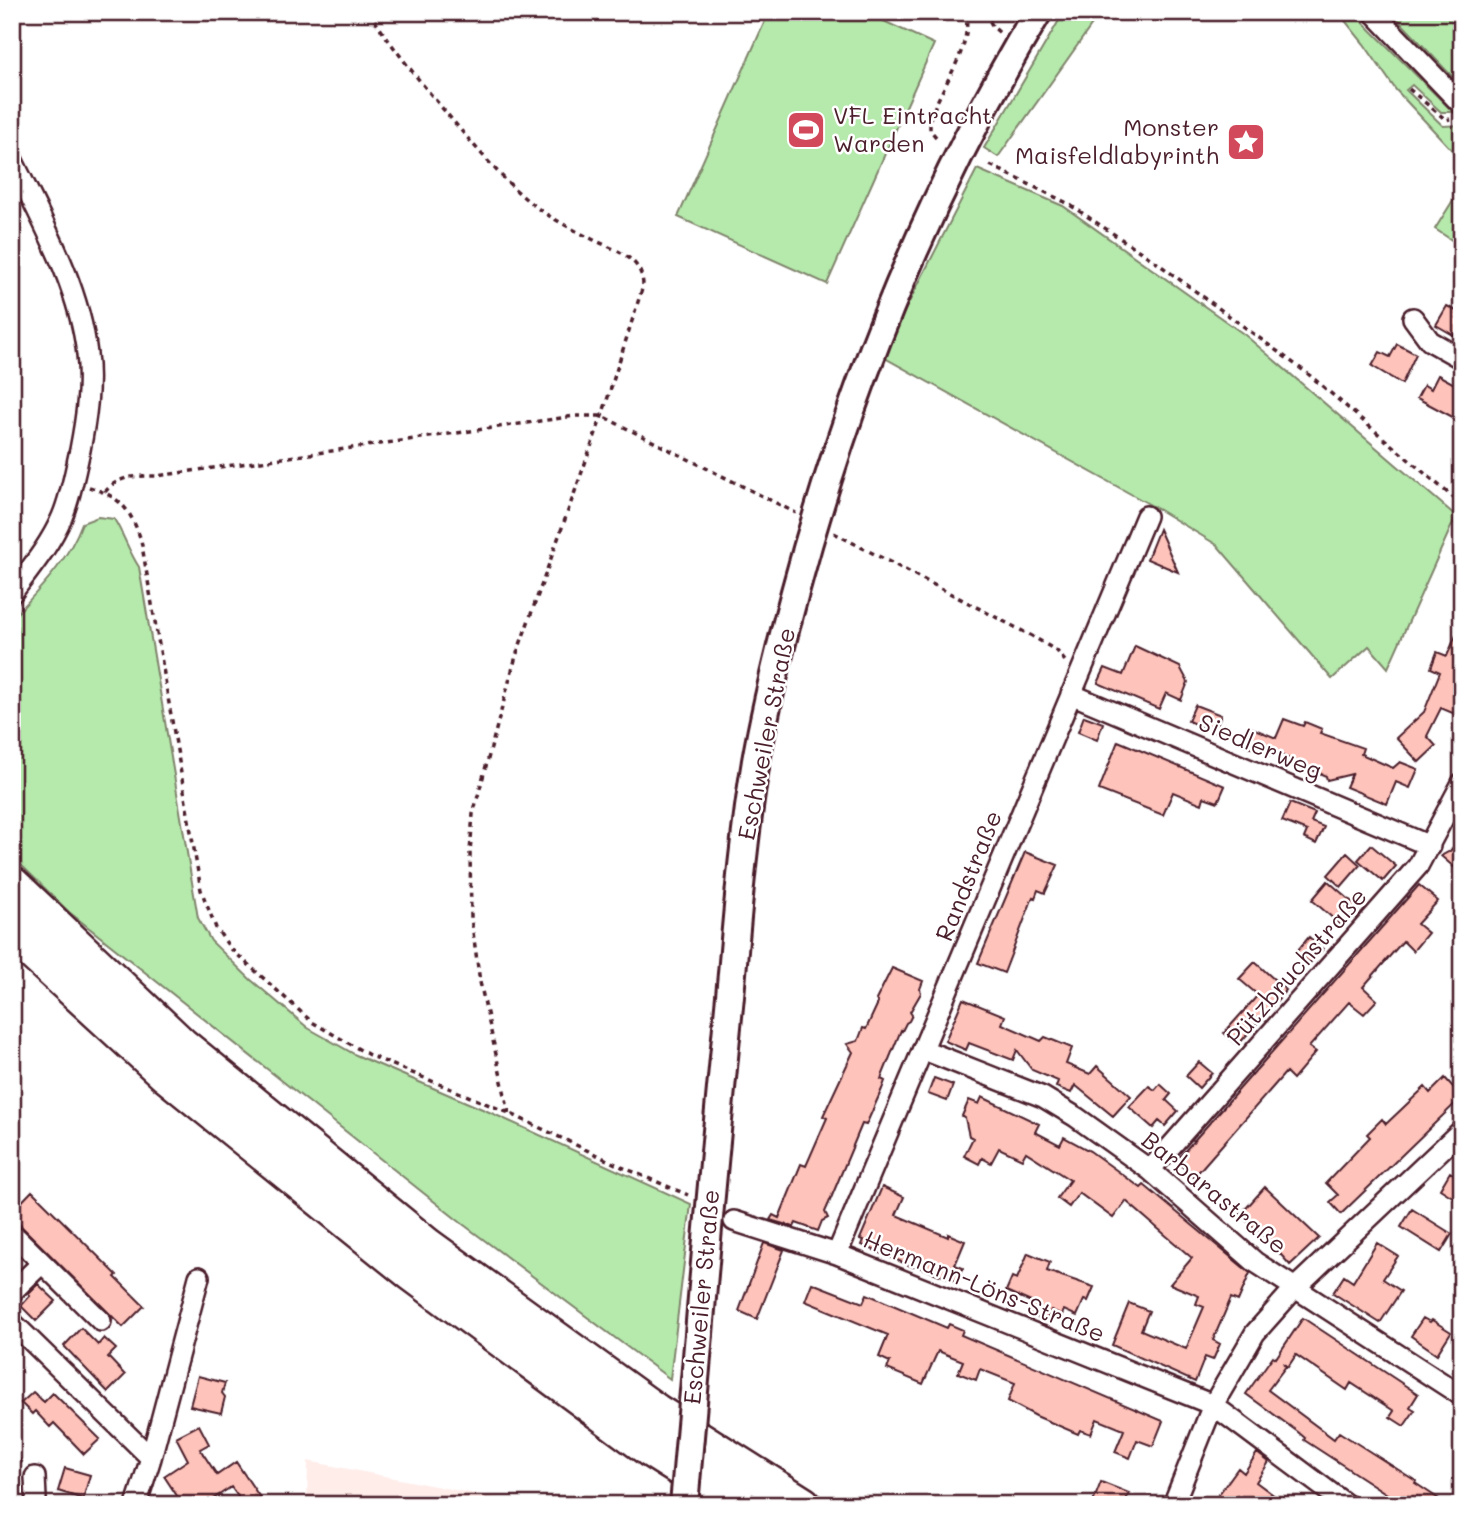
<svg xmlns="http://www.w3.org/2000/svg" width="1474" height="1517" font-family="Mali,sans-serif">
	<rect width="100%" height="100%" fill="#fff"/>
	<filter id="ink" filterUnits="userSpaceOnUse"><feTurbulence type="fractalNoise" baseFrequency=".0143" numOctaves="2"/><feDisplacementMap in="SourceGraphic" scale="14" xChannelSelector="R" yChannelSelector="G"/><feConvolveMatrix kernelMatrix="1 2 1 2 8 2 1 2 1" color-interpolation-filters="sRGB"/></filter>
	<g filter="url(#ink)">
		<path fill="#ffedea" d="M308 1461 506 1500 512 1505H307Z"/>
		<path fill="#b5eaac" stroke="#80846c" stroke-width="2" d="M769 12H864L934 44 827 284 678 217Z
			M1064 12H1101L998 157 984 148Z
			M1338 12H1353L1453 112H1441L1412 85 1406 90 1443 126 1462 125V161L1396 90 1364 44Z
			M1391 12H1462V87Z
			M977 169 1063 206 1245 335 1456 516 1388 668 1369 646 1332 679 1217 545 1156 508 885 358 903 314Z
			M1462 186V247L1435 229Z
			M98 517 114 519C124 535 129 552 139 567L198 918 211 941 250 979 308 1028 356 1055 487 1111 691 1204 670 1379 460 1222 69 912 12 856V619C40 588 67 563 82 523Z"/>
		<path fill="#fec3ba" stroke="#4a1f2b" stroke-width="2" d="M1447 306 1462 314V340L1436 325Z
			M1397 344 1416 354 1402 384 1372 366 1380 352 1390 357Z
			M1438 375 1462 388V422L1417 398 1424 385 1431 389Z
			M1159 529 1178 572 1147 559Z
			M1462 622V717L1441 708 1427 736 1436 746 1419 762 1396 738 1424 712 1440 672 1431 668 1437 652 1447 656Z
			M1135 646 1180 667 1188 682 1181 700 1166 693 1159 709 1098 683 1105 668 1123 675Z
			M1195 705 1221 715 1214 732 1188 721Z
			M1084 716 1103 723 1097 740 1078 732Z
			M1284 719 1303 726 1305 722 1322 729 1320 733 1363 748 1361 754 1393 768 1400 762 1418 769 1410 788 1396 782 1387 804 1346 787 1352 774 1327 780 1326 776 1312 770 1307 772 1304 765 1271 751 1269 755 1243 744 1250 727 1276 738Z
			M1118 741 1225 786 1218 802 1204 797 1202 804 1173 792 1163 815 1099 790Z
			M1290 803 1315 813 1311 822 1324 827 1316 844 1304 838 1307 831 1282 821Z
			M1462 837V874L1441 856 1450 851Z
			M1371 845 1396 866 1383 881 1358 860Z
			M1025 852 1058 865 1045 893 1038 890 1035 898 1033 897 1004 973 978 963Z
			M1347 853 1360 865 1341 887 1328 875Z
			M1328 881 1359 908 1343 927 1312 900Z
			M1419 885 1438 901 1417 924 1428 933 1413 951 1403 941 1363 987 1377 1000 1364 1014 1349 1002 1309 1047 1316 1052 1293 1079 1286 1072 1194 1177 1176 1161Z
			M1309 937 1323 949 1310 963 1296 952Z
			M1255 962 1286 990 1238 1045 1224 1033 1258 995 1239 979Z
			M892 968 923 981 920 989 921 993 910 1012 912 1015 909 1021 906 1023 902 1031 901 1030 881 1079 885 1081 882 1089 866 1125 862 1124 829 1203 825 1212 828 1218 822 1221 818 1231 796 1223 794 1227 770 1220 773 1215 779 1218 801 1164 806 1166 827 1118 823 1116 853 1052 847 1044 858 1041 863 1028 866 1029 878 1003 876 1000Z
			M963 999 1005 1016 1002 1024 1041 1041 1045 1037 1072 1048 1066 1064 1090 1074 1097 1066 1131 1096 1113 1116 1075 1085 1071 1093 1056 1087 1058 1081 1032 1070 1017 1050 1013 1060 969 1043 966 1050 945 1041Z
			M1199 1062 1212 1073 1199 1088 1186 1076Z
			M934 1078 953 1085 947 1101 928 1094Z
			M1445 1078 1462 1097 1341 1214 1330 1202 1338 1195 1326 1183 1370 1137 1367 1134 1382 1119 1386 1124 1425 1087 1430 1093Z
			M1160 1084 1171 1094 1166 1100 1178 1111 1165 1126 1159 1121 1153 1128 1129 1107 1149 1086 1155 1090Z
			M982 1097 1039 1124 1035 1132 1060 1145 1064 1137 1090 1151 1141 1188 1144 1185 1250 1273 1238 1301 1231 1298 1213 1340 1220 1344 1213 1360 1205 1357 1195 1382 1112 1345 1129 1303 1149 1311 1141 1330 1186 1349 1204 1307 1196 1304 1199 1296 1170 1284 1192 1258 1126 1201 1113 1218 1079 1193 1069 1207 1057 1198 1070 1180 1026 1152 1022 1159 999 1148 991 1163 982 1158 979 1164 964 1156 973 1138 969 1136 965 1118 962 1116 969 1100 979 1104Z
			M1450 1172 1462 1179V1203L1440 1189Z
			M882 1187 904 1197 896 1215 948 1237V1234L965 1241 955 1265 963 1268 956 1281 914 1265 913 1267 862 1245 864 1240 860 1239Z
			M1265 1187 1319 1238 1290 1265 1267 1239 1240 1215Z
			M32 1191 117 1275 115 1277 144 1306 123 1327 12 1217V1212Z
			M1412 1209 1452 1234 1441 1252 1401 1227Z
			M764 1243 784 1250 757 1319 739 1311Z
			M1377 1243 1398 1256 1383 1279 1401 1291 1380 1323 1333 1293 1344 1276 1353 1282Z
			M1028 1253 1050 1262 1047 1271 1094 1287 1088 1301 1084 1300 1077 1316 1064 1310 1062 1315 1051 1310 1046 1321 1027 1313 1031 1302 1006 1291 1012 1277 1017 1279Z
			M812 1283 863 1303 867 1294 947 1328 949 1324 963 1330 961 1335 1163 1421 1153 1446 1137 1440 1130 1458 1115 1452 1124 1430 1097 1419 1091 1434 1080 1430 1078 1434 1036 1416 1008 1401 1015 1383 980 1369 976 1380 958 1373 963 1361 938 1351 923 1384 887 1369 890 1362 879 1357 888 1335 805 1301Z
			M38 1284 56 1301 36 1321 21 1306 30 1296 28 1294Z
			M1303 1318 1418 1394 1410 1407 1415 1410 1404 1426 1390 1417 1394 1411 1351 1383 1347 1390 1296 1355 1288 1367 1283 1363 1286 1366 1268 1390 1334 1439 1339 1432 1416 1481 1415 1483 1448 1505H1404L1304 1440 1305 1438 1298 1432 1246 1394 1273 1356 1276 1358Z
			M1423 1318 1430 1322 1432 1320 1451 1332 1437 1354 1411 1336Z
			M81 1328 98 1345 104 1338 116 1349 108 1357 125 1375 108 1392 64 1346Z
			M198 1376 225 1383 222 1393 225 1397 221 1413 190 1406Z
			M33 1392 44 1402 53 1393 100 1439 84 1454 54 1423 50 1427 35 1411 32 1414 21 1403Z
			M199 1425 209 1444 200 1449 217 1475 236 1462 265 1505H244L231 1487 204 1505H183L164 1476 188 1460 176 1437Z
			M1257 1453 1269 1462 1256 1482 1287 1505H1211L1238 1468 1244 1473Z
			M65 1468 90 1475 83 1499 58 1491Z
			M1101 1482 1129 1493 1124 1505H1092Z"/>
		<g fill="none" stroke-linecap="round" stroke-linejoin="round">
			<g stroke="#4a1f2b" stroke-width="24">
				<path id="street" d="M1373 12 1462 105
					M12 159C42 221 79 285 87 354 91 386 86 419 80 450 75 472 71 496 62 517 50 545 30 569 12 593
					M1413 318 1430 341 1462 359
					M1071 694 1430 846
					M924 1050 1043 1097 1076 1117 1150 1170 1255 1262 1462 1396
					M1150 1170 1418 866 1462 783
					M734 1221 837 1254 1213 1405 1347 1505
					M17 1238 101 1321
					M837 1254 1146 516
					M12 1292 42 1263
					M12 1322 151 1458
					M34 1505 36 1498 35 1477
					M136 1505 151 1458 199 1277
					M1173 1505 1213 1405 1255 1333 1296 1287 1462 1130"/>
			</g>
			<g stroke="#4a1f2b" stroke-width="32">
				<path id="secondary" d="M699 1334C708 1221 719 1108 730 996 737 918 743 839 756 761 766 704 780 648 795 592 849 390 929 192 1038 12"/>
			</g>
			<g stroke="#4a1f2b" stroke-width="40">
				<path id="highway" d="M12 885 181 1045 427 1246 656 1412 803 1505
					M12 933 167 1075 412 1273 650 1449 739 1505"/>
			</g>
			<path stroke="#4a1f2b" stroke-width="3.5" stroke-dasharray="5 5" stroke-linecap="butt" d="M369 12C398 56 431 95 465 135 486 159 507 184 532 204 550 218 572 229 592 239 614 250 643 257 643 286L602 416 516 656 473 814 470 852 471 918 480 982 509 1113
				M985 12 993 27 1000 33
				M1409 89 1446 120 1450 119
				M936 137 930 130V119C942 83 972 51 966 12
				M990 165 1067 203 1153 260 1307 373 1462 505
				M89 487C121 497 130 509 141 540L201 890 216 928 230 948 312 1022 369 1055 509 1113 622 1167 688 1195
				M105 492C118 475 138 476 157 476L575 416H602L796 513
				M834 533 1032 636 1057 651 1065 661
				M12 1452 24 1465"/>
			<use href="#street" stroke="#fff" stroke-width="19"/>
			<use href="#secondary" stroke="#fff" stroke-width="26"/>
			<use href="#highway" stroke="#fff" stroke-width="35"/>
			<g stroke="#4a1f2b" stroke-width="32" stroke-linecap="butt">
				<path id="secondary-bridge" d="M684 1505 699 1334"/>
			</g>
			<use href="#secondary-bridge" stroke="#fff" stroke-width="26"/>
		</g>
	</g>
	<defs>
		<g id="stadium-square" transform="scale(2.0125)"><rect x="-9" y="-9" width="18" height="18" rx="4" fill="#d1495b" stroke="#fff"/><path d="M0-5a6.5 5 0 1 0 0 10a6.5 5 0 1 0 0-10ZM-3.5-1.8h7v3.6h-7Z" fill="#fff"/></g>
		<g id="sight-square" transform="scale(2.0125)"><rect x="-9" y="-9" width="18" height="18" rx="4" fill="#d1495b" stroke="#fff"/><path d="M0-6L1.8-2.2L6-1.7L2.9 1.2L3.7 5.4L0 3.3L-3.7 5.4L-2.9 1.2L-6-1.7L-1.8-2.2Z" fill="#fff"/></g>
	</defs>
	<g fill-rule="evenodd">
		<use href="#stadium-square" x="806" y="130"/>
		<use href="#sight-square" x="1246" y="142"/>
	</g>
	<g text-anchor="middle" stroke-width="5" stroke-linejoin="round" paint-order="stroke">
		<g font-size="24" fill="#4a1f2b" stroke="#fff" text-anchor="start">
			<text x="833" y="124">VFL Eintracht<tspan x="833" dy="28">Warden</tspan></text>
			<text x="1219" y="136" text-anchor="end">Monster<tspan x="1219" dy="28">Maisfeldlabyrinth</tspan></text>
		</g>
		<g font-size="24" fill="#4a1f2b" stroke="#fff">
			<text transform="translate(767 734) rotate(-79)" y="8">Eschweiler Straße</text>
			<text transform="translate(1260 747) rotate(23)" y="8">Siedlerweg</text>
			<text transform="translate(969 876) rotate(-68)" y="8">Randstraße</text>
			<text transform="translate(1297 967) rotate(-49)" y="8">Pützbruchstraße</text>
			<text transform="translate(1214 1193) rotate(39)" y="8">Barbarastraße</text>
			<text transform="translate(984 1287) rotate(22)" y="8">Hermann-Löns-Straße</text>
			<text transform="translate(702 1297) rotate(-85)" y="8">Eschweiler Straße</text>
		</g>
	</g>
	<rect width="1474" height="1517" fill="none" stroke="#fff" stroke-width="42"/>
	<rect x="21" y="21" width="1432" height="1475" fill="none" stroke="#4a1f2b" stroke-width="2.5" filter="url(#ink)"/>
</svg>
